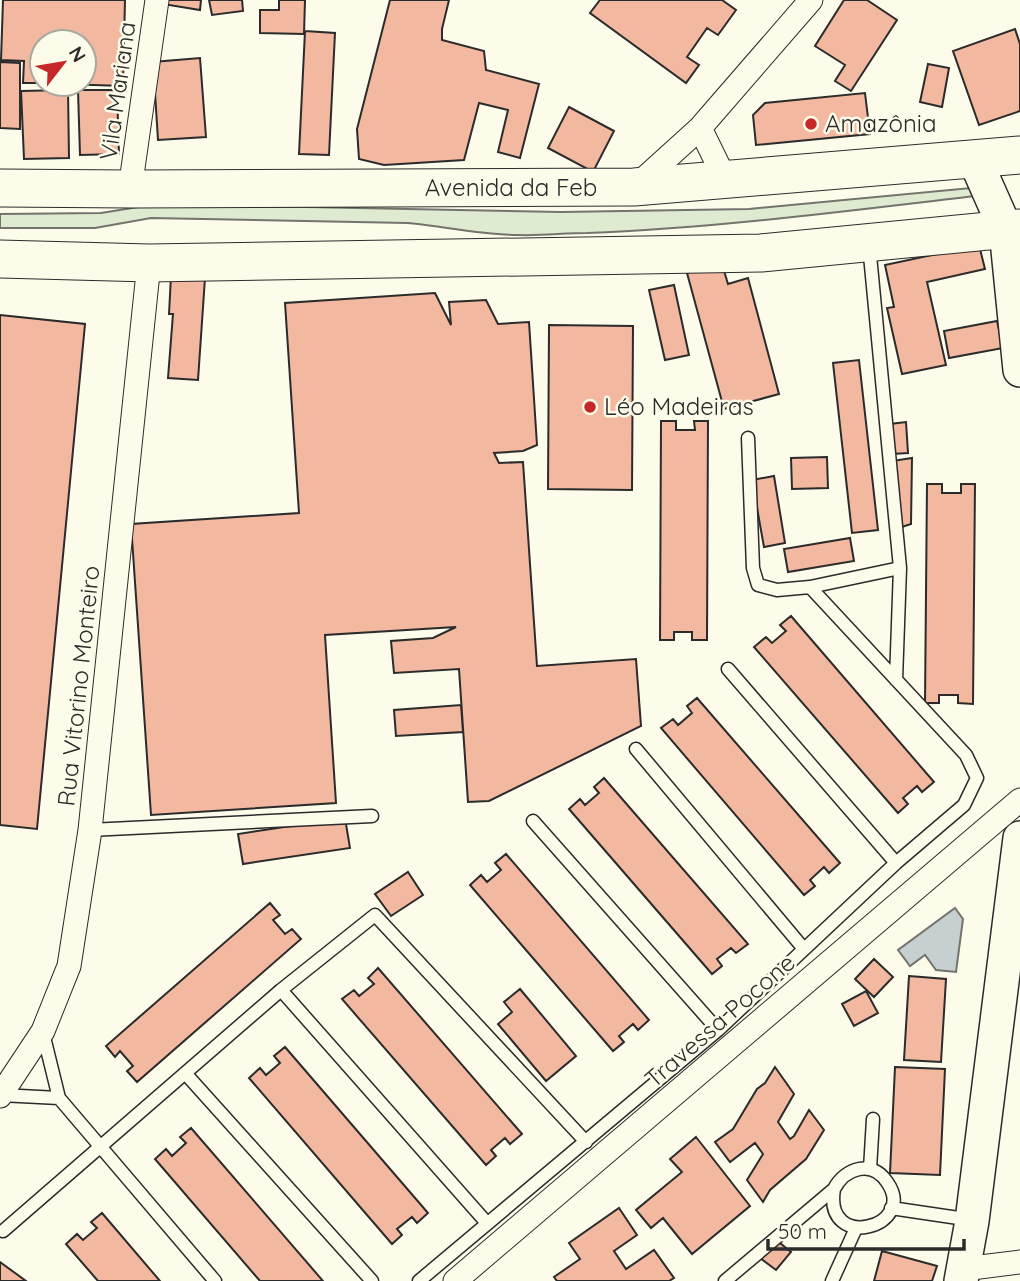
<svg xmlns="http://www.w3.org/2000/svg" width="1020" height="1281" font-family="Quicksand,sans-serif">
	<rect width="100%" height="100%" fill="#fdfbea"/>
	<path fill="#deebd1" stroke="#74746e" stroke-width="2" d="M971 188 975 196C846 211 717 228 587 233 564 233 541 236 518 235 480 235 444 226 407 223L151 218 95 228H0V214L101 213 157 204 561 212 749 209Z"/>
	<path fill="#c7d0d0" stroke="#74746e" stroke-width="2" d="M955 908 963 919 956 972 936 970 925 955 910 966 898 950Z"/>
	<path fill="#f2b8a0" stroke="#2b2b2b" stroke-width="2" d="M3 0H125L123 86 63 84H84V42H42V83H23L24 61 1 60Z
		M164 0H201L200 10 163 4Z
		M209 0H242L243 11 212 15Z
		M279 0H305L304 34 260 33V10H279Z
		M390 0H449L442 29V40L484 51 486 70 539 84 520 158 498 152 508 110 479 103 464 160 384 165 359 159 357 129Z
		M600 0H722L736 10 718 35 707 28 687 57 699 65 686 83 590 13Z
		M844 0H867L897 20 851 91 835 81 845 65 815 46Z
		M1015 29 1020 44V111L979 125 953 51Z
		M305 31 335 33 329 155 299 154Z
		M200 58 206 137 158 140 153 62Z
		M0 62 20 63V129L0 128Z
		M928 64 949 68 942 107 920 102Z
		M68 90 69 158 24 159 21 91Z
		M78 90H117L119 154 80 155Z
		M865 93 870 134 756 145 753 115 765 103Z
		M569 107 614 131 593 172 548 148Z
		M979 245 985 269 927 282 946 365 902 374 887 308 894 307 885 265Z
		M722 264 728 284 748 278 779 394 724 409 687 273Z
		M171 276 205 278 198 380 168 378 173 314H169Z
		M674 285 689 355 665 360 649 290Z
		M435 293 451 325 449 302 486 300 498 324 529 322 537 445 523 451 494 453 499 463 523 462 537 666 636 659 641 726 489 801 468 802 459 669 394 673 391 641 433 638 456 627 325 635 336 803 151 815 131 524 299 513 285 303Z
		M0 315 85 324 37 829 0 825Z
		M997 321 1003 348 949 358 944 331Z
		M549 325 633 326 632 490 548 489Z
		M859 360 878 530 852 533 833 363Z
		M661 421H676V430H695L694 421H708L707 640H692V632H674V640H660Z
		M906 422 908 453 892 454 890 424Z
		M827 457 828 488 792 489 791 458Z
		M912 458 911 524 899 528 892 461Z
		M774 476 785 543 764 547 752 480Z
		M927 484H942V493H961V484H975L973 704 958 703V695H939V703H925Z
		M850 538 854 561 788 572 784 549Z
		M791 616 934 782 922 792 917 786 903 798 908 804 898 813 754 647 766 637 772 643 786 631 780 625Z
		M697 698 840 863 829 873 824 867 810 880 815 886 804 895 661 728 673 719 678 725 692 713 687 706Z
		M461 705 463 732 396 736 394 710Z
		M604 778 748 944 736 953 731 948 717 959 722 966 712 974 569 809 580 799 585 805 599 793 594 787Z
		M345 818 350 848 243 864 238 834Z
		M506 854 649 1020 638 1030 633 1024 619 1036 624 1042 613 1051 470 885 481 875 487 882 501 870 495 863Z
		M408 872 423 895 391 916 375 894Z
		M270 903 280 915 273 920 285 934 292 929 301 939 137 1082 127 1071 133 1066 120 1051 115 1057 106 1046Z
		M874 959 893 977 874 997 855 979Z
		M378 968 522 1134 510 1144 505 1138 491 1150 496 1156 486 1165 342 999 354 990 359 996 374 984 368 978Z
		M909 976 946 979 941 1062 904 1060Z
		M520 989 576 1056 546 1081 498 1024 512 1012 504 1002Z
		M866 991 878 1013 854 1026 842 1004Z
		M285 1047 428 1213 417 1223 412 1217 397 1229 402 1235 392 1244 249 1078 260 1068 266 1075 280 1063 274 1056Z
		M775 1067 794 1094 778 1122 790 1139 794 1136 809 1110 824 1130 806 1159 770 1190 763 1202 747 1180 763 1154 755 1143 730 1162 715 1142 733 1129 757 1089 765 1083Z
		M895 1067 945 1069 940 1175 890 1173Z
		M191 1128 323 1281H260L155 1159 166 1149 172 1156 186 1143 180 1137Z
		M696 1137 750 1206 692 1254 663 1218 651 1228 636 1210 682 1172 670 1159Z
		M619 1208 637 1235 614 1251 626 1269 654 1250 674 1278 669 1281H557L554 1277 580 1259 569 1243Z
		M102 1213 160 1281H98L66 1244 77 1234 83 1240 97 1228 91 1222Z
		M775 1239 791 1252 776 1270 760 1258Z
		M882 1251 937 1266 932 1281H874Z
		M0 1262 26 1281H0Z"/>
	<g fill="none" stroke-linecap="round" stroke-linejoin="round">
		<g stroke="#2b2b2b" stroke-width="15">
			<path id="service" d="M748 438 753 568 758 585 777 590 810 587
				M728 669 896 863
				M896 680 900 568
				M636 749 804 949
				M533 821 718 1030
				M90 830 372 816
				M281 990 486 1222
				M43 1033 59 1098 215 1281
				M185 1073 372 1281
				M0 1095 59 1098
				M870 1169 873 1119
				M891 1208 972 1220
				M3 1231 281 990 375 915 586 1142
				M419 1281 718 1030 896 863 964 805 977 778 966 755 810 587 900 568 869 245
				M725 1281 834 1189C845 1168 872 1159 887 1182 919 1227 823 1253 834 1189
				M832 1281 856 1228"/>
		</g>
		<g stroke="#2b2b2b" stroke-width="25">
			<path id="minor" d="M700 128 726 181
				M636 186 700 128 811 0
				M130 189 157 0
				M0 1096 43 1031 69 966 90 830 149 263
				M964 1269 1020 1262
				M455 1281 1020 800"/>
		</g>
		<g stroke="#2b2b2b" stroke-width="36">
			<path id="secondary" d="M975 160 1006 230 1020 370
				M961 1281 972 1221 1020 838"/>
		</g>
		<g stroke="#2b2b2b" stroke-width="39">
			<path id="primary" d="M0 188 130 189 634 187 1020 155
				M0 259 149 263 761 253 1020 228"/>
		</g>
		<use href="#service" stroke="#fdfbea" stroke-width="12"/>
		<use href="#minor" stroke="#fdfbea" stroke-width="23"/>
		<use href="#secondary" stroke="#fdfbea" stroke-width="33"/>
		<use href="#primary" stroke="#fdfbea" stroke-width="37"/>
	</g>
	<g fill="#c62828" stroke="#fdfbea" stroke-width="2.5">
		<circle cx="811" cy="124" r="7"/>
		<circle cx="590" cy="407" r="7"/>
	</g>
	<g text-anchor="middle" stroke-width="5" stroke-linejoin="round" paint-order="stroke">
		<g font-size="24" fill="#2b2b2b" stroke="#fdfbea">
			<text transform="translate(118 91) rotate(-82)" y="8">Vila Mariana</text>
			<text x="511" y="196">Avenida da Feb</text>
			<text transform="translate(79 686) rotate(-84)" y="8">Rua Vitorino Monteiro</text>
			<text transform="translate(720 1021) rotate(-41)" y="8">Travessa Pocone</text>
		</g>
		<g font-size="24" fill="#2b2b2b" stroke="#fdfbea" text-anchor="start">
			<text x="825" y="132">Amazônia</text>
			<text x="604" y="415">Léo Madeiras</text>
		</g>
	</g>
	<g transform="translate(63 63) rotate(59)"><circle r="33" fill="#fdfbea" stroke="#a9a89e" stroke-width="2"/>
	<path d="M0-5L12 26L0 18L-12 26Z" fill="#c62828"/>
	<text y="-10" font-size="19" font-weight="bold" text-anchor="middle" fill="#2b2b2b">N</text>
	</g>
	<path d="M768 1239v10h196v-10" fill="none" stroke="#2b2b2b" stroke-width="3.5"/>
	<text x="778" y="1239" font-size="21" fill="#2b2b2b" stroke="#fdfbea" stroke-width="5" paint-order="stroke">50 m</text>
</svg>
